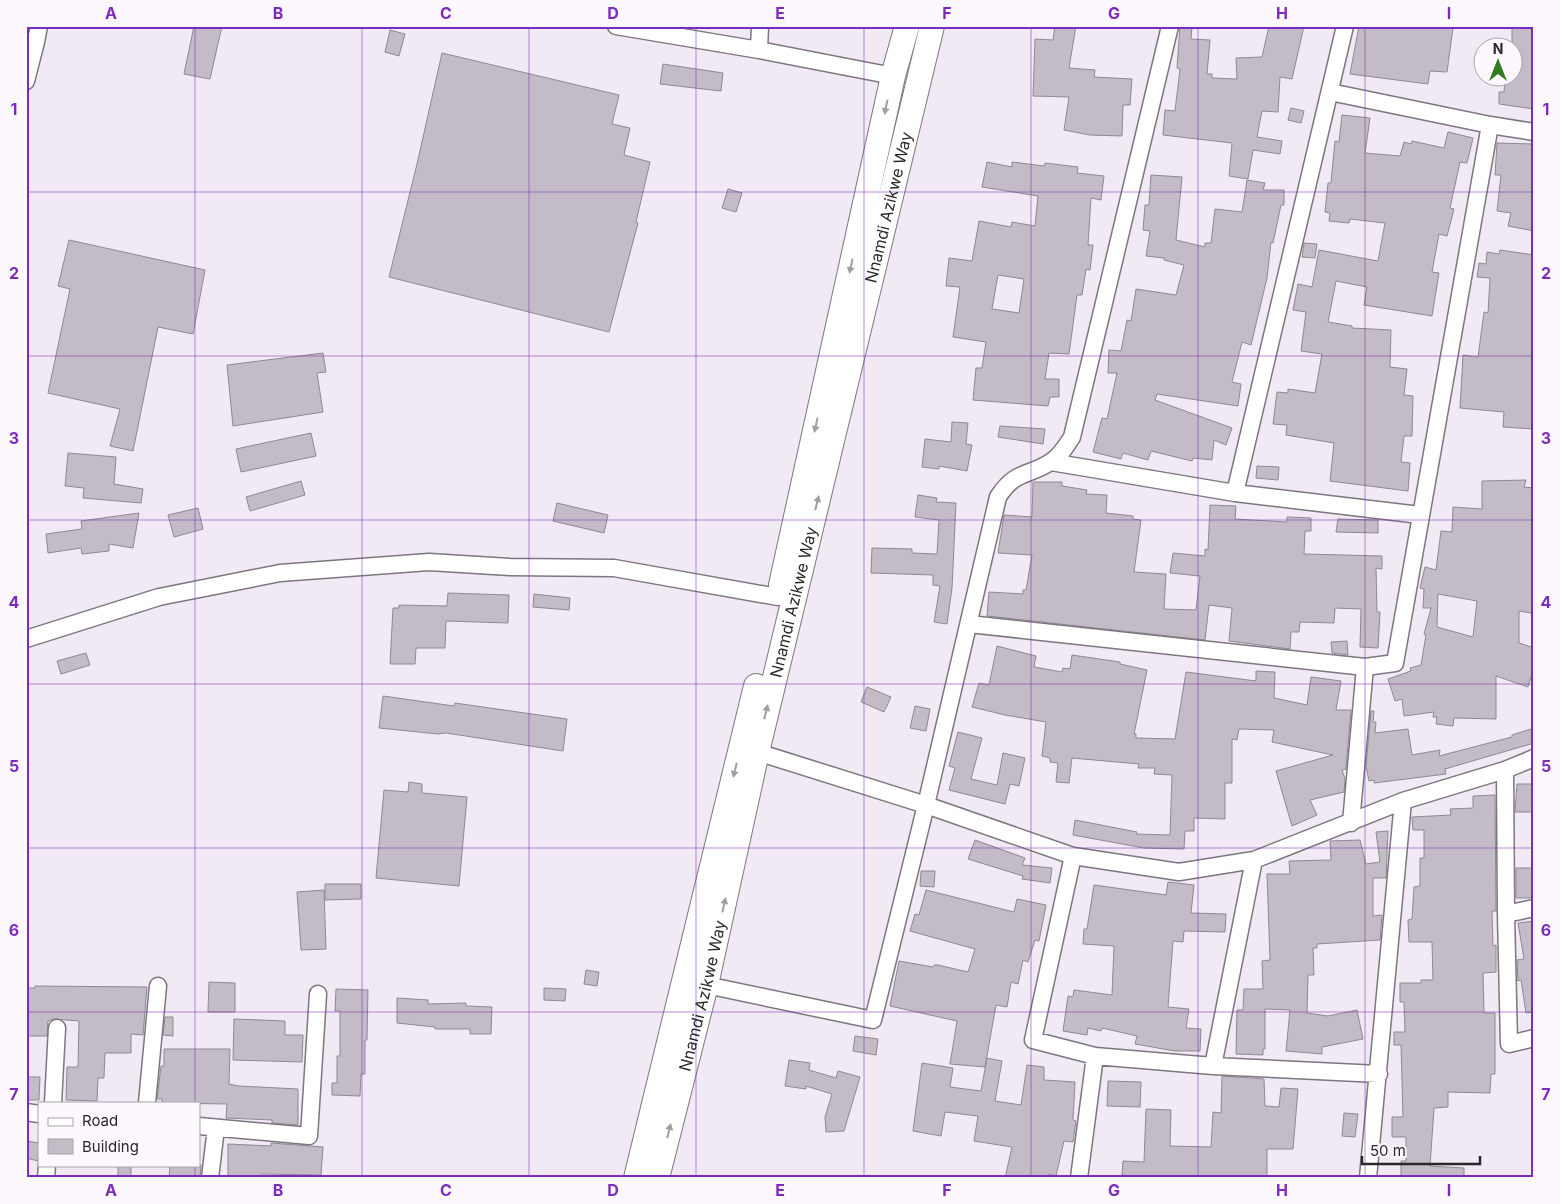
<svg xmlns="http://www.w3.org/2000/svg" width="1560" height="1204" font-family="Inter,sans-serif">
	<rect width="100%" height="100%" fill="#f1e9f4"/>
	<path fill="#c3bcc6" stroke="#8f8791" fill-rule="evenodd" d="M194 26H222L210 79 184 74Z
		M1055 26H1076L1069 68 1095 70 1094 77 1132 79 1130 105H1123L1122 136 1090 135 1064 130 1069 97 1033 96 1035 39 1053 40Z
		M1180 26H1192L1191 39 1210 40 1207 74H1212V78L1237 79 1236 58 1262 57 1269 26H1304L1292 79 1280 77 1278 112 1262 111 1257 137 1282 141 1280 154 1253 150 1248 179 1229 176 1232 143 1163 135 1165 110 1175 111 1180 69 1177 68Z
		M1359 26 1453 28 1447 72 1430 71 1428 84 1350 74Z
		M1512 26H1534V109L1499 104V92H1504L1505 78H1512Z
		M390 30 405 34 399 56 385 52Z
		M442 53 619 95 612 124 630 128 624 155 650 162 636 222 638 223 609 332 389 277 417 164Z
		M663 64 723 73 721 91 660 84Z
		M1291 108 1304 111 1301 123 1288 120Z
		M1342 115 1370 118 1365 153 1400 156 1404 142 1411 144 1412 141 1444 148 1448 132 1473 138 1467 163 1460 162 1450 208 1454 209 1447 236 1439 234 1432 272 1439 273 1432 316 1364 305 1367 287 1336 281 1328 322 1352 326V328L1391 330 1390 367 1407 369 1404 395 1413 396 1412 436H1404L1401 462 1410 463 1408 491 1330 481 1334 443 1286 435 1287 425 1273 424 1277 392 1288 393V389L1315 393 1322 354 1301 351 1306 312 1293 310 1298 284 1312 287 1319 250 1378 261 1385 223 1350 219 1349 223 1329 221 1330 213 1325 212 1328 183H1331L1335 141 1339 142Z
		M1497 143 1534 144V231L1508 226 1511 213 1497 211 1501 175H1495Z
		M987 162 1012 167V162L1044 166 1045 163 1078 167 1077 173 1104 176 1101 200 1091 198 1088 245H1093L1090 270 1086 269 1082 295H1077L1069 354 1049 353 1045 379H1059V397H1050L1048 406 973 400 976 368H982L986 342 953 337 960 287 946 286 949 258 972 261 979 221 1011 227 1012 222 1035 226 1038 196 982 187ZM998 275 1024 279 1019 313 992 309Z
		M1151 175 1182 177 1176 240 1205 247V243H1211L1215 209 1242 212 1247 180 1265 183 1263 190H1284V205H1281L1273 243 1271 242 1267 278 1251 345 1242 342 1232 382 1241 384 1238 406 1157 394 1155 400 1232 428 1226 445 1214 440 1212 460 1193 458 1192 461 1151 451 1148 460 1123 453 1121 459 1093 452 1102 418 1107 419 1117 373H1108L1109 350 1121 351 1127 320 1131 321 1136 289 1176 295 1184 265 1164 260V258L1146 256 1150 231 1143 230 1145 205H1149Z
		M728 189 742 193 736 212 722 208Z
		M69 240 205 270 193 334 158 327 133 451 110 446 120 409 48 393 70 289 58 286Z
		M1304 243 1317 244 1315 258 1302 257Z
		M1500 250 1534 255V429L1503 427 1504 412 1460 408 1463 355 1478 357 1484 312 1488 313 1490 278 1477 277 1479 263 1486 264 1487 252 1499 254Z
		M323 353 326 372 317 373 323 412 233 426 227 365Z
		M952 422 968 423 966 444 972 445 967 471 939 466V469L922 467 925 439 951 442Z
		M1000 426 1045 429 1043 444 998 437Z
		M311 433 316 456 241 472 236 449Z
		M68 453 116 457 114 484 143 489 141 503 83 498 84 488 65 486Z
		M1257 466 1279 467 1278 480 1256 478Z
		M1526 480 1524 487 1534 488V601L1531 613 1519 611V643L1534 648V678L1531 677 1528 687 1496 676V719L1454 718 1453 726 1436 724 1437 717H1433L1434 712 1404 716 1402 699 1395 701 1388 679 1411 671 1410 668 1421 665 1426 635 1424 634 1431 608H1423L1424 589 1420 588 1425 567 1436 570 1441 531 1452 532 1453 507 1482 509V481ZM1438 594 1477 601 1473 637 1437 627Z
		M301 481 305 495 250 511 246 497Z
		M1033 482H1062V486L1087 490 1086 494 1107 495 1106 513 1133 516V519L1141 520 1134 572 1166 574 1164 609 1196 610 1200 576 1170 573 1173 553 1205 556V549L1208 550 1210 505 1236 506 1235 519 1287 522V517L1311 518V531H1305L1304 554 1382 556V569L1376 568 1377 612H1380L1378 648 1360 647 1361 609 1335 608 1334 623 1300 622 1299 632H1291L1290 649 1229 641 1232 608 1209 605 1205 640 987 616 989 592 1023 594V590H1026L1032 555 998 553 1004 515 1032 517Z
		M918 495 937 498 936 502 956 503 952 588 947 624 934 622 940 586 933 585V575L871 573 872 548 912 549V553L937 554 939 520 915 517Z
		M557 503 608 515 604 533 553 521Z
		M198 508 203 529 174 537 168 515Z
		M139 513 133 548 109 544V551L82 554 81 548 48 553 46 534 82 529 81 521Z
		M1338 519 1378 520V533L1336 532Z
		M448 593 509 595 508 623 446 621 445 648H416L415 664H390L393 608H399V605L447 606Z
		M534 594 570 598 569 610 533 607Z
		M1347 641 1348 655 1332 653 1331 642Z
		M997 646 1036 656 1034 667 1062 672 1063 668 1070 669 1072 655 1120 662V664L1147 670 1134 734H1136V738L1175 739 1186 672 1256 681V671L1275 672 1274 698 1307 705 1311 677 1341 681 1336 710H1351L1346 769 1342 770 1345 779 1344 792 1310 800 1317 815 1292 826 1276 771 1333 755 1272 742 1274 730 1239 729 1237 740 1232 739V783H1225V819L1194 818V831H1185L1184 849 1144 848 1073 835 1075 820 1137 832 1136 834 1170 835 1172 775 1154 774 1155 768H1138L1139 764 1072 758 1069 783 1056 782 1058 763 1050 762V758L1042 756 1046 722 1005 715 972 707 979 683 989 685Z
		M86 653 90 665 61 674 57 661Z
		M867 687 891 697 884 712 861 702Z
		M383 696 454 706 455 703 567 719 563 751 446 733 438 734 379 728Z
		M915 706 930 709 926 731 910 728Z
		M1371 711H1374L1373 722H1376L1375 733 1408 729 1412 755 1440 750 1439 756 1512 737V735L1531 729 1534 743 1445 769 1446 774 1374 783V780L1369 781 1366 766Z
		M958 732 982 738 971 779 997 785 1003 753 1025 758 1019 786 1010 784 1005 804 949 790 955 768 949 766Z
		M409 782 422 784V793L467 797 459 886 376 878 384 790 408 792Z
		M1517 784H1534V812H1515Z
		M1495 795 1496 911H1492L1493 946 1496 945V972L1483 973 1484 1013H1495V1074H1491L1490 1093 1448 1092V1107L1434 1108 1430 1166 1464 1168V1178H1401V1161H1406V1137H1392V1117H1403L1401 1045H1394V1032H1405L1404 1002H1400V983H1421V980H1433L1432 942H1409L1408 920 1412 919 1414 887 1420 886V858H1424V830H1413L1412 817 1451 815 1450 809 1473 808V796Z
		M1388 831 1386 878H1373V916L1382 915 1380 940 1317 944V948H1313L1314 975H1308L1307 1013 1328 1016 1357 1010 1363 1039 1322 1047V1054L1286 1051 1290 1010 1265 1009V1049H1263V1055L1236 1054 1237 1010H1243L1244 989H1263L1262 961 1270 960 1267 874H1290L1289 861 1331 860 1330 841 1360 840 1366 864 1380 862 1376 832Z
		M975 840 1025 858 1022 865 1052 868 1050 883 1022 879 1023 876 968 859Z
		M1516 868H1534V898H1516Z
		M921 871H935L934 887 920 886Z
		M1168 882 1194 885 1191 913 1226 914 1225 932 1184 931 1183 942 1173 941 1168 1007 1189 1009 1186 1028 1201 1029 1200 1051H1175L1135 1044 1137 1036 1102 1028 1101 1031 1088 1028 1087 1035 1063 1031 1068 996 1073 997 1074 990 1112 995 1114 946 1083 944 1084 929H1087L1094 885 1166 895Z
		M325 884H361V899L325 900Z
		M324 890 326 949 301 950 297 892Z
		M926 890 1014 912 1017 899 1046 905 1039 941 1035 940 1028 962 1023 960 1018 984 1011 982 1007 1007 996 1005 985 1067 950 1064 957 1021 890 1006 899 961 933 967 934 965H938L968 972 975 949 910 931 915 914 919 915Z
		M1534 921V1012L1526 1013 1521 980 1518 981 1517 960 1524 959 1518 923Z
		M586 970 599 972 597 986 584 984Z
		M209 982 235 983V1012H208Z
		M35 986 147 987 143 1035 131 1034V1053H105L104 1078H98L97 1101 66 1100 67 1067H78L79 1021 53 1019 48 1021 47 1036H26V988H35Z
		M544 988 566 989 565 1001 544 1000Z
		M336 989 368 990 367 1040H365V1074H361L360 1096 332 1095V1083H337V1056H340V1011H335Z
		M397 998 428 1000V1004L466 1003V1006L492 1007 491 1034H470V1029H435V1027L397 1023Z
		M165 1017H173V1036L163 1035Z
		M234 1019 285 1021V1035H303L302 1062 233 1060Z
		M855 1036 878 1039 876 1055 853 1051Z
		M164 1049H230L229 1084 239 1086 298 1089V1125L272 1123V1120L226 1118 227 1104 162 1103V1099H157L161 1066H164Z
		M987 1058 1002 1061 995 1101 1021 1105 1027 1065 1044 1067V1080L1075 1082 1073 1120 1076 1121 1073 1142 1064 1141 1056 1176 1049 1174 1048 1178H1005L1012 1147 974 1141 978 1116 945 1112 941 1136 913 1131 922 1063 953 1068 950 1087 981 1091Z
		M789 1060 810 1063 809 1070 836 1078 838 1071 860 1077 844 1131 826 1132 825 1117 832 1094 806 1086V1089L785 1086Z
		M1222 1076 1264 1079 1265 1106 1279 1107 1281 1088 1298 1089 1293 1149H1267V1178H1125V1175H1122L1123 1161 1144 1162 1146 1109 1171 1110 1170 1146 1211 1147 1213 1112 1221 1113Z
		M26 1077H40L39 1100H26Z
		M1108 1081 1141 1082 1140 1107 1107 1106Z
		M1344 1113 1358 1114 1355 1137 1342 1136Z
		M26 1141 39 1143 38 1161 26 1158Z
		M271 1143 323 1147 321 1175 261 1174V1178H228V1144L271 1146Z
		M118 1165H131V1178H118Z
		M170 1165H201L200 1178H169Z"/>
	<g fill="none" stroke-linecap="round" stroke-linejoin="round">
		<g stroke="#7d767f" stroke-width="19">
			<path id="minor" d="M616 26 759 50 893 76
				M26 40 36 42 39 26
				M759 50 760 26
				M26 81 36 42
				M1330 92 1490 125 1534 132
				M1051 462 1235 493 1420 515
				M1235 493 1345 26
				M969 624 1365 667
				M26 639 159 597 280 573 429 562 510 567 614 568 778 597
				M757 752 926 805 1073 856 1179 872 1254 860 1403 801 1505 770 1534 758
				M1505 770 1506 914 1534 908
				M1351 823 1365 667 1395 663 1490 125
				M1073 856 1033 1040 1095 1056 1213 1066 1379 1074
				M1506 914 1509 1044 1534 1038
				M706 985 873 1020 926 805 998 497C1016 469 1029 477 1052 461 1061 455 1066 446 1072 437L1170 26
				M1213 1066 1254 860
				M53 1103 57 1028
				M147 1103 158 986
				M26 1112 39 1114
				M199 1126 309 1136 318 994
				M46 1178 47 1165
				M210 1178 216 1128
				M1079 1178 1095 1056
				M1368 1178 1403 801"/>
		</g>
		<g stroke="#7d767f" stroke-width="26">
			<g id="highway">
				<path d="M781 585 893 76 907 26"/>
				<path d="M636 1178 756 686"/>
				<path id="s1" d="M657 1178 706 985 757 752 932 26"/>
			</g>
		</g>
		<use href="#minor" stroke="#fff" stroke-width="16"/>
		<use href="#highway" stroke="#fff" stroke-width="24"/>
	</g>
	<defs><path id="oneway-solid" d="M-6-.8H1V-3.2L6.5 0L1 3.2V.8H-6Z" transform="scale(1.25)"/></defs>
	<g fill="#9f9ea0">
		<use href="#oneway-solid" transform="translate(886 107) rotate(102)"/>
		<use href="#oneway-solid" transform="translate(851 266) rotate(102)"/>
		<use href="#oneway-solid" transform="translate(816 425) rotate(102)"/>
		<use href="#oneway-solid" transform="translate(817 503) rotate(-76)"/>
		<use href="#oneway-solid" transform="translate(766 712) rotate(-76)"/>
		<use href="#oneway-solid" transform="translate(735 770) rotate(104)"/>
		<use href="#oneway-solid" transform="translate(724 905) rotate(-78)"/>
		<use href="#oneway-solid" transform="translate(669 1131) rotate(-76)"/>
	</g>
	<path fill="none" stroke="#7b2cbf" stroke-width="1" stroke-opacity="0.55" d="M195 26V1103M362 26V1178M529 26V1178M696 26V1178M864 26V1178M1031 26V1178M1198 26V1178M1365 26V1178M26 192H1534M26 356H1534M26 520H1534M26 684H1534M26 848H1534M26 1012H1534M195 1165V1178"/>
	<g text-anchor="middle" stroke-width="4" stroke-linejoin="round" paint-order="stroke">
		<g font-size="16" fill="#2a272b" stroke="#fdf8fe">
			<text dy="6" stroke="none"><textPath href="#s1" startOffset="998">Nnamdi Azikwe Way</textPath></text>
			<text dy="6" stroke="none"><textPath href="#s1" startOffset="592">Nnamdi Azikwe Way</textPath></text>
			<text dy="6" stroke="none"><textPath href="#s1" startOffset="188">Nnamdi Azikwe Way</textPath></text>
		</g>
	</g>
	<rect width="1560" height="1204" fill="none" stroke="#fdf8fe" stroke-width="55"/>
	<rect x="38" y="1102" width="162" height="65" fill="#fdf8fe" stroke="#a9a4aa"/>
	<rect x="48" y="1118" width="25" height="8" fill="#ffffff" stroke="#a9a4aa"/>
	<text x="82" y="1126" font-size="15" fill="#2a272b">Road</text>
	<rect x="48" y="1139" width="25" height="15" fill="#c3bcc6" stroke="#a9a4aa"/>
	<text x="82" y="1152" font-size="15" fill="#2a272b">Building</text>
	<g transform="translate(1498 62)"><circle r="24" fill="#fdf8fe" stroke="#a9a4aa"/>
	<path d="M0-4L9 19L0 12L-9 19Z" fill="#33791d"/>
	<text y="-8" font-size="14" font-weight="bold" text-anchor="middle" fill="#2a272b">N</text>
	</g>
	<path d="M1362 1156v8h118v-8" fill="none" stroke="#2a272b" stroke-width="2.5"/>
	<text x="1370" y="1156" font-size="15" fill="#2a272b" stroke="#fdf8fe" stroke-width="4" paint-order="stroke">50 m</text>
	<rect x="28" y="28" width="1504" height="1148" fill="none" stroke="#7b2cbf" stroke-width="2"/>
	<g font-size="16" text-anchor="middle" font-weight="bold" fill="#7b2cbf">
		<text x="111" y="19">A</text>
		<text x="278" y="19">B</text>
		<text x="446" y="19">C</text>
		<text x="613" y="19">D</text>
		<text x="780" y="19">E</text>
		<text x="947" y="19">F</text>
		<text x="1114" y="19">G</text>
		<text x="1282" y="19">H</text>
		<text x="1449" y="19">I</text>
		<text x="14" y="115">1</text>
		<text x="1546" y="115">1</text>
		<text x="14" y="279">2</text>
		<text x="1546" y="279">2</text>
		<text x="14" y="444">3</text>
		<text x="1546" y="444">3</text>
		<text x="14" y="608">4</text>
		<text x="1546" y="608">4</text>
		<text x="14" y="772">5</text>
		<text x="1546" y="772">5</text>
		<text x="14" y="936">6</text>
		<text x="1546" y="936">6</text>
		<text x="14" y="1100">7</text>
		<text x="1546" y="1100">7</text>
		<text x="111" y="1196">A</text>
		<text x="278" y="1196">B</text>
		<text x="446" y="1196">C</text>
		<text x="613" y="1196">D</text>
		<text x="780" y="1196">E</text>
		<text x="947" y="1196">F</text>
		<text x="1114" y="1196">G</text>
		<text x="1282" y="1196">H</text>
		<text x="1449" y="1196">I</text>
	</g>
</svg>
